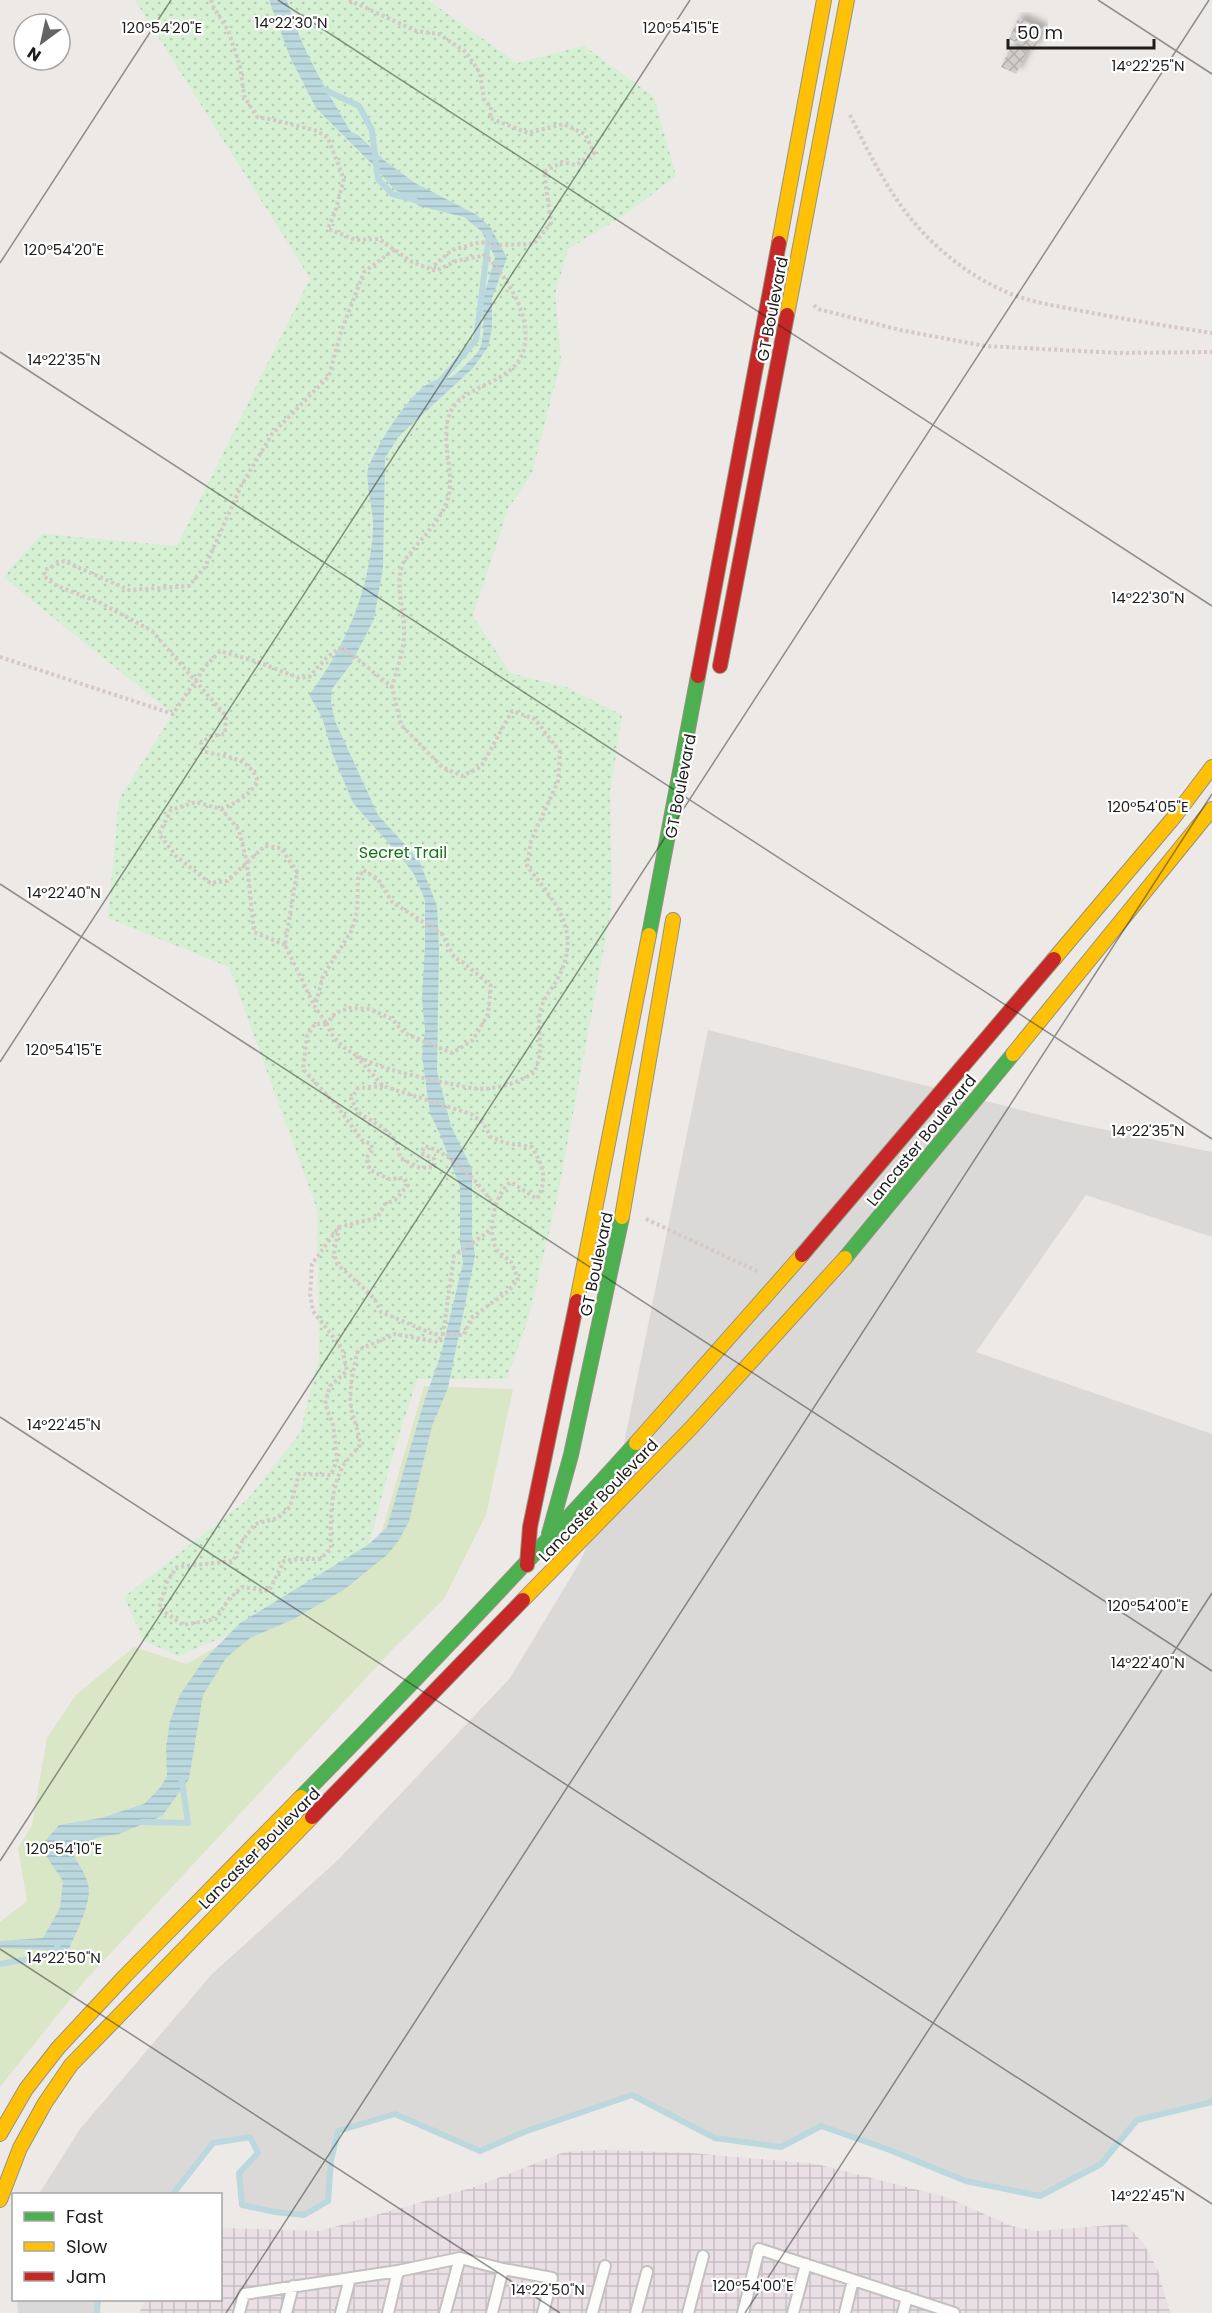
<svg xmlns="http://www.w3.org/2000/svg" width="1212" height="2313" font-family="Poppins,sans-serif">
	<defs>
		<pattern id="industrial-grid" width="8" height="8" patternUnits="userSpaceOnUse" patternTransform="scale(1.5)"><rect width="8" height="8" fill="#e9dfe5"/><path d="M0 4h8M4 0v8" fill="none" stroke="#c7bfc4"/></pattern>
		<pattern id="park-dots" width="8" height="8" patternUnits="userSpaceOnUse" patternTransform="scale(1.5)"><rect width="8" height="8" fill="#d5f0d3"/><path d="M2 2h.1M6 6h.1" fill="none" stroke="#b6cdb5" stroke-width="1.8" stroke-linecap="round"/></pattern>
		<pattern id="water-rules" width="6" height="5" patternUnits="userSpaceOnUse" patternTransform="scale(1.5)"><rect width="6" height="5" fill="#bbd8de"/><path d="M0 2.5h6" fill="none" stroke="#a0b9be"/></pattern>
		<pattern id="building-cross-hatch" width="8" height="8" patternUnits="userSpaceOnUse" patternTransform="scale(1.5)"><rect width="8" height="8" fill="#d0cdcb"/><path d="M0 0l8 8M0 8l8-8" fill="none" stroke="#b2b0ae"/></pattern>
		<filter id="shadow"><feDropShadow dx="5.5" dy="-5.5" stdDeviation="3" flood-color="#0004"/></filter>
	</defs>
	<rect width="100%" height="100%" fill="#ece9e6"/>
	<path fill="#dbd9d7" d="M708 1030 1068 1122 1212 1152V1237L1086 1195 976 1352 1212 1434V2102L1137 2120 1101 2164 1040 2196 966 2181 887 2149 821 2126 781 2147 715 2138 632 2096 524 2132 480 2151 395 2114 339 2131 331 2160 328 2201 304 2215 275 2212 242 2205 239 2173 258 2153 250 2137 213 2143 173 2194H39L80 2129 212 1974 340 1858 510 1678 580 1562 618 1473Z
		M17 2300H98L97 2313H18Z"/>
	<path fill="url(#industrial-grid)" d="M602 2150 691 2153 816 2164 946 2197 1011 2226 1037 2231 1126 2224 1143 2243 1157 2268 1170 2313H139L145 2300H220L221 2228 320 2231 478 2186 564 2152Z"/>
	<path fill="#dae7c6" d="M424 1386 513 1389 486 1515 444 1599 391 1651 83 1983 0 2087V1922L27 1901 18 1848 32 1825 47 1738 76 1695 134 1647 186 1664 293 1604 378 1545Z"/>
	<path fill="url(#park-dots)" d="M135 0H428L517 63 584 46 654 97 676 176 626 214 568 249 555 294 561 361 532 473 508 509 473 616 510 673 566 687 622 715 610 794 612 904 557 1199 528 1319 507 1379H417L391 1461 368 1549 322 1581 225 1636 179 1656 144 1641 124 1597 248 1499 300 1433 319 1358 317 1209 229 967 108 918 119 799 173 714 3 577 42 534 177 546 310 278Z"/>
	<path fill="url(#water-rules)" d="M269 0H287C300 48 326 89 351 132L358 135 385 161 415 183 477 215 491 228 507 258 492 298V328L488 347 473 368 399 436 385 458 383 567 374 619 351 664 332 689 331 703 335 721 378 815 419 860 437 906 439 950 437 1071 451 1126 472 1169V1234L475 1256 448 1388 432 1426 409 1521 399 1540 388 1554 345 1589 294 1619 250 1638 226 1658 203 1695 189 1779 162 1816 119 1834 96 1838 71 1851C77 1862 85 1872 88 1884 93 1901 75 1935 68 1951L0 1948V1941L43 1938 60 1908 63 1881 40 1847 59 1825 101 1818 144 1804 160 1788 167 1776 166 1748 170 1721 180 1695 203 1661 240 1623 368 1545 387 1527 424 1402 441 1354 463 1263 460 1242V1187L440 1134 430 1114 422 1056 425 1030 422 998 425 946V900L414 874 401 857 353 803 333 755 322 717 309 695C346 646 370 590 373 528 374 514 365 479 368 469 376 446 409 393 431 382 437 378 447 380 453 376 458 373 476 355 479 350 487 335 481 313 484 296 487 283 492 270 495 257L481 231 464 217 419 206 394 189 372 164 316 108 290 57Z"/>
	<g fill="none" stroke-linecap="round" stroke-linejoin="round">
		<path stroke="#bbd8de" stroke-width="6" d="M323 89 359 106 372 130 378 179 392 194 415 200
			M437 385 476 340 489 236
			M142 1822 188 1823 182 1781
			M0 1964 54 1955 58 1945
			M173 2194 213 2143 250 2137 258 2153 239 2173 242 2205 275 2212 304 2215 328 2201 331 2160 338 2131 395 2114 480 2151 524 2132 632 2095 715 2138 781 2147 821 2126 887 2149 966 2181 1040 2196 1101 2164 1137 2120 1212 2102
			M97 2313 98 2300"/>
	</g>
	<path fill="url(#building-cross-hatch)" filter="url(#shadow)" d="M1018 18 1043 29 1034 50 1009 39Z
		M1012 45 1027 52 1016 74 1001 67Z"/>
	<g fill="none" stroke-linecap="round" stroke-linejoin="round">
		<g stroke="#c3c1c0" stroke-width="14">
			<path id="lane" d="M239 2313 244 2294 398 2271 460 2258 503 2269 552 2278 543 2313
				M286 2313 293 2286
				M341 2313 350 2278
				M388 2313 398 2271
				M445 2313 460 2258
				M492 2313 503 2269
				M592 2313 605 2266
				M636 2313 647 2272
				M688 2313 703 2256
				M743 2313 759 2249 954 2313
				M793 2313 806 2264
				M845 2313 853 2280
				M903 2313 907 2297"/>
		</g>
		<g stroke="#94947f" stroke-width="16">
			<path id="fast" d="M649 935 698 676
				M845 1258 1013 1054
				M549 1534 571 1455 622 1217
				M301 1797C415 1681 527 1564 636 1443"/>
		</g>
		<g stroke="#94947f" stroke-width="16">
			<path id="slow" d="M779 243 824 0
				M787 315 847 0
				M1054 959 1175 816 1212 767
				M1013 1054 1212 809
				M622 1217 673 920
				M577 1301 649 935
				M636 1443 802 1255
				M523 1600 692 1427 845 1258
				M0 2134 26 2089 58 2048 125 1976 301 1797
				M0 2200 20 2148 45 2103 71 2065 312 1817"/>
		</g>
		<g stroke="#94947f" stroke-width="16">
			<path id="jam" d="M720 666 787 315
				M698 676 779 243
				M802 1255 1054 959
				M527 1565 530 1527 577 1301
				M312 1817 523 1600"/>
		</g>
		<path stroke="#d5c8c6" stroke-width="4" stroke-dasharray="3 3" stroke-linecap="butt" d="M211 0 214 8 228 30 240 66 244 96 257 117 275 120 317 131 328 138 344 179 336 209 328 229 356 240 379 239 412 262 436 271 456 261 486 255C507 278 532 316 524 349 516 383 466 384 452 409 438 436 454 466 449 494 445 516 425 534 412 551 409 555 403 561 402 566 395 587 405 613 404 634 404 651 396 671 392 687
			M349 0 416 31 439 34 466 52 480 73 484 100 491 107 490 118 528 133 563 124 585 134 594 153 576 165 562 162 544 172 551 223 534 244 495 245 481 242 452 250 431 268
			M850 115C866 147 882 180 904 210 929 243 964 273 1002 290 1024 301 1052 305 1077 310 1122 319 1167 326 1212 333
			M814 305 818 309 900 330 985 346 1119 353 1212 352
			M0 657 173 714 205 667 220 651 258 662 299 678 309 677 327 657 342 647 392 687 401 725 442 767 462 776 481 767 512 711 535 719 560 752 558 781 531 841 527 866C552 899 581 927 561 972 556 984 545 995 541 1008 537 1022 541 1036 540 1050 540 1057 537 1065 535 1072 522 1080 508 1086 492 1088 476 1091 458 1085 442 1082 407 1074 340 1063 327 1024L335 1013 349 1008 370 1009 392 1019 404 1033 452 1053 473 1040 488 1014 491 986 464 963 454 957 442 934 392 902 378 879 363 870 358 879 357 912 352 930 323 976 315 1007 327 1024
			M221 809C236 803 250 795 258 781 247 755 227 758 203 751L201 743 211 736 225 734 226 716 152 631 101 603 57 586 43 576 45 570 64 561 129 590 189 586 205 567 241 486 272 434 329 376 341 332 364 272 395 249
			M285 945 254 932 247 863 239 830 221 809 196 802 171 810 159 834 176 856 210 883 227 881 265 846 281 848 297 872 285 945 314 1005
			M326 1024H315L307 1036 303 1069 336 1105 362 1140 371 1144 373 1150 366 1158 370 1170 389 1179 404 1178 408 1185 395 1200 385 1204 377 1218 339 1227 312 1264 310 1294 313 1311 342 1348 347 1371 330 1386 325 1404 333 1425 335 1439 337 1460 331 1475 299 1474 290 1507 278 1518 255 1524 243 1540 233 1561 177 1567 167 1582 159 1608 183 1625 216 1619 229 1599 242 1587 269 1591 284 1561 299 1559H320L331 1549C330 1522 330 1486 345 1463 350 1457 355 1451 360 1445 359 1432 355 1424 352 1412 347 1395 354 1367 358 1350L395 1334 438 1342 443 1334 454 1256 492 1229
			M383 1086 358 1088 351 1099 358 1112 383 1128 396 1140 400 1158 420 1168 434 1167V1159L421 1153 425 1146C452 1154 479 1182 494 1205
			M646 1219 759 1272
			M339 1227 334 1253 337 1264 374 1298 381 1312 433 1334 464 1335 471 1318 507 1292 518 1280C516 1274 514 1267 511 1262 508 1258 500 1255 497 1250 486 1232 494 1194 511 1182L537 1199C548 1179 543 1166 532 1147L505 1143 491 1137 483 1123 471 1114 383 1086 356 1056"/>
		<use href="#lane" stroke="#fcfcfb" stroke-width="10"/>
		<use href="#fast" stroke="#4caf50" stroke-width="14"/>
		<use href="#slow" stroke="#ffc107" stroke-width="14"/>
		<use href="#jam" stroke="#c62828" stroke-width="14"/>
	</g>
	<path fill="none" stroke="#1d1d1d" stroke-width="1.5" stroke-opacity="0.45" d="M278 0 1212 606M1098 0 1212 74M0 263 171 0M0 352 1212 1139M0 884 1212 1671M0 1062 690 0M0 1417 1212 2204M0 1861 1209 0M0 1949 560 2313M226 2313 1212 794M745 2313 1212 1593"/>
	<g text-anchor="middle" stroke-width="4.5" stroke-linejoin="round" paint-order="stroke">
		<g font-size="16" fill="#1d1d1d" stroke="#fff">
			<text transform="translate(772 309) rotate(-79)" y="6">GT Boulevard</text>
			<text transform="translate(680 786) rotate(-79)" y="6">GT Boulevard</text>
			<text transform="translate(921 1140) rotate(-51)" y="6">Lancaster Boulevard</text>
			<text transform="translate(596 1264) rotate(-78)" y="6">GT Boulevard</text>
			<text transform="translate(598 1500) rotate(-46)" y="6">Lancaster Boulevard</text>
			<text transform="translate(259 1848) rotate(-45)" y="6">Lancaster Boulevard</text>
		</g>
		<g font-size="16" fill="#117613" stroke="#fff">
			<text x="403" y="858">Secret Trail</text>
		</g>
	</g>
	<g font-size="15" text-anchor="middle" fill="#1d1d1d" stroke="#fff" stroke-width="4.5" stroke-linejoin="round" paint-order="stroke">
		<text x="291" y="28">14°22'30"N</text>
		<text x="681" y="33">120°54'15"E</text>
		<text x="162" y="33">120°54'20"E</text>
		<text x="1148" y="71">14°22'25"N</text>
		<text x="64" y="255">120°54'20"E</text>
		<text x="64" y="365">14°22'35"N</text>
		<text x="1148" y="603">14°22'30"N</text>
		<text x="1148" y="812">120°54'05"E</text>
		<text x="64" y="898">14°22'40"N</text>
		<text x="64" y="1055">120°54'15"E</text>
		<text x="1148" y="1136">14°22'35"N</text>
		<text x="64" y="1430">14°22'45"N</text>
		<text x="1148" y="1611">120°54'00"E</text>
		<text x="1148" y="1668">14°22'40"N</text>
		<text x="64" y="1854">120°54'10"E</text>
		<text x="64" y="1963">14°22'50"N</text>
		<text x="1148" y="2201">14°22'45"N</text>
		<text x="753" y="2291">120°54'00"E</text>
		<text x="548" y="2295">14°22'50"N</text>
	</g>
	<rect x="12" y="2193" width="210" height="108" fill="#ffffff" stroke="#a5a5a5" stroke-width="1.5"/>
	<rect x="24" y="2212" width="30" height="9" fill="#4caf50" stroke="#a5a5a5" stroke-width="1.5"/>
	<text x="66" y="2223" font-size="18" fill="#1d1d1d">Fast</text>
	<rect x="24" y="2242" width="30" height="9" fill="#ffc107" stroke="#a5a5a5" stroke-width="1.5"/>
	<text x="66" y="2253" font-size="18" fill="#1d1d1d">Slow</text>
	<rect x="24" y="2272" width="30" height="9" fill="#c62828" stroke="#a5a5a5" stroke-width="1.5"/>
	<text x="66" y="2283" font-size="18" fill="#1d1d1d">Jam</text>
	<g transform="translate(42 42) rotate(213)"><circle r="28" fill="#ffffff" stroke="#a5a5a5" stroke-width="1.5"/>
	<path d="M0-4.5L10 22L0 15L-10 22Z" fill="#656463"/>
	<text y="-9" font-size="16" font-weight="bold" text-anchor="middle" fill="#1d1d1d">N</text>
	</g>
	<path d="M1008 39v9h146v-9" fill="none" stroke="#1d1d1d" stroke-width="3"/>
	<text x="1017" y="39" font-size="18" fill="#1d1d1d" stroke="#ffffff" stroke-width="4.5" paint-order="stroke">50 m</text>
</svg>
